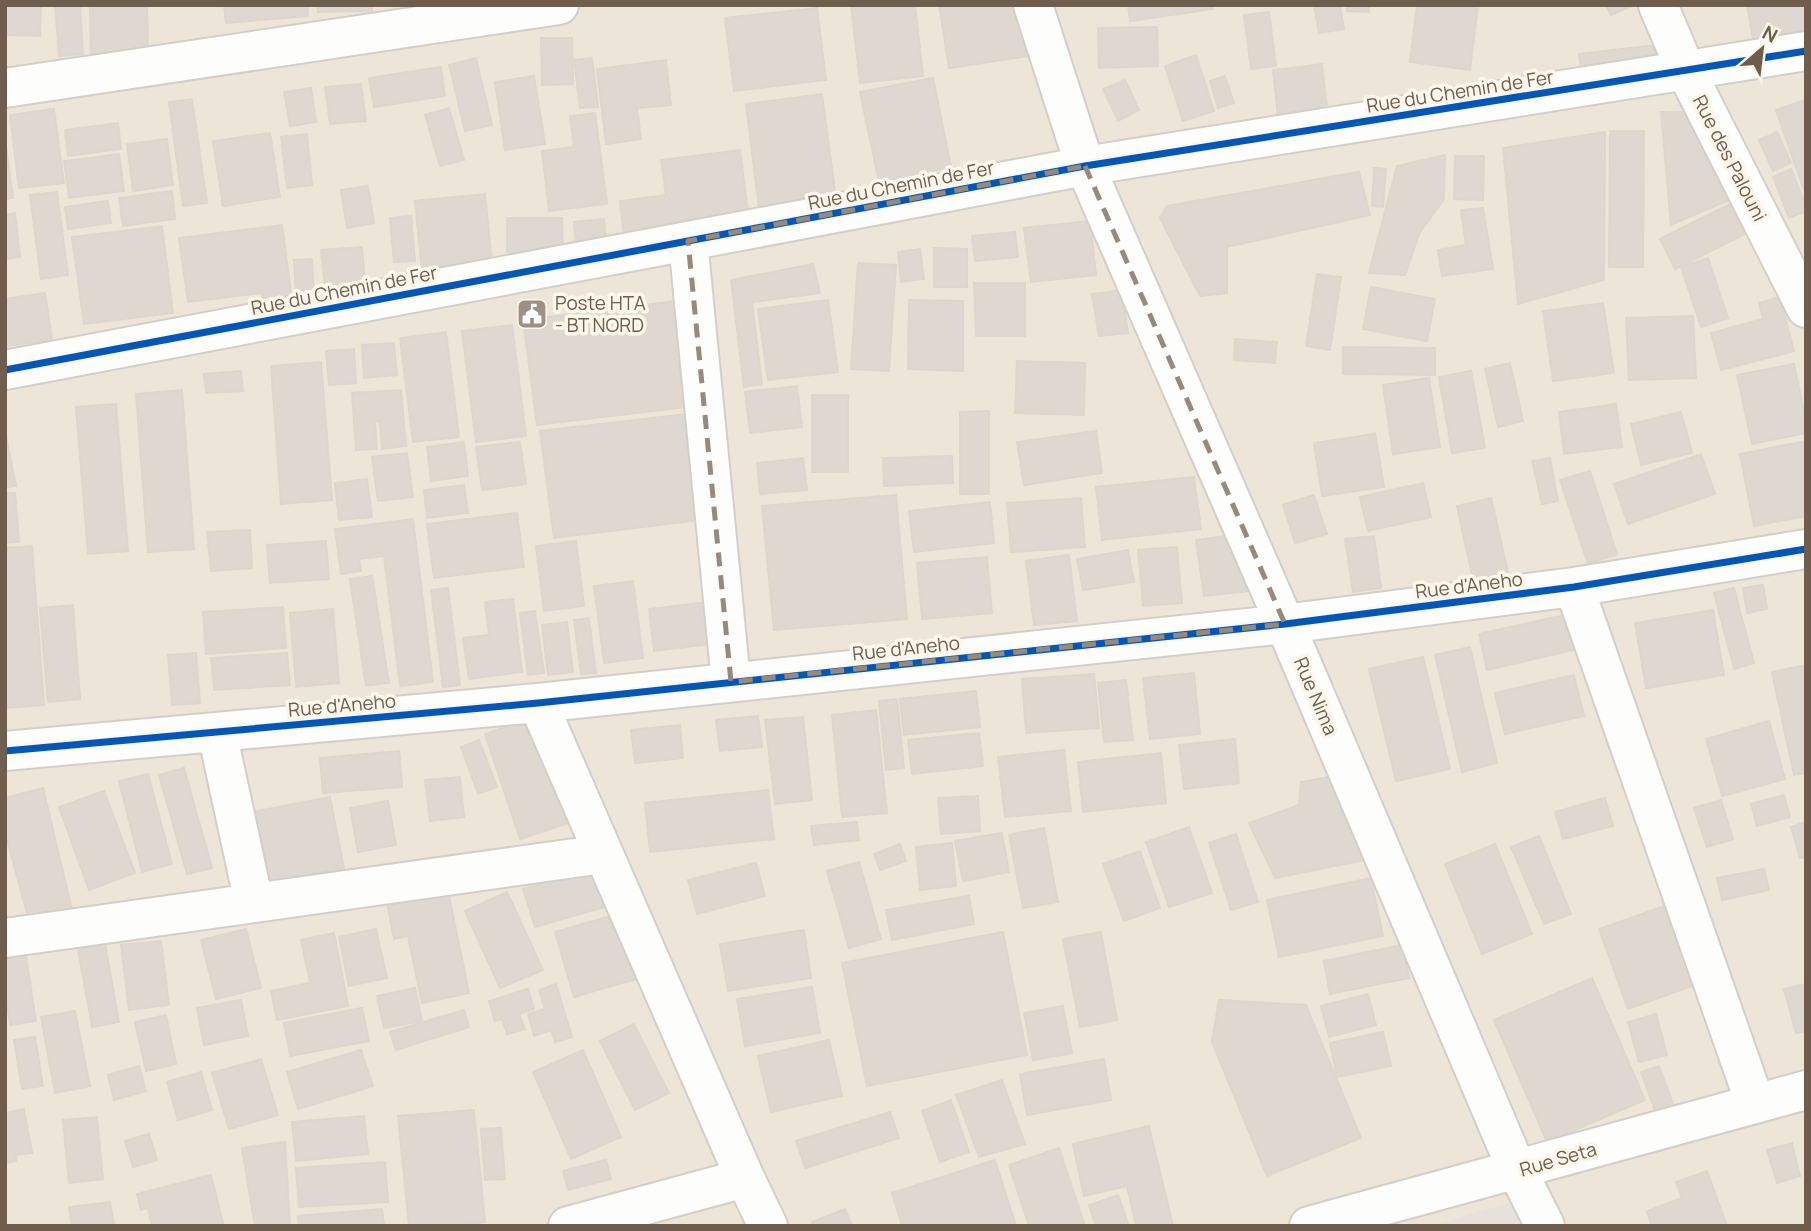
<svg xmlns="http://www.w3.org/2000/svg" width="1811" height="1231" font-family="Manrope,sans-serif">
	<rect width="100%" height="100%" fill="#f4f2ea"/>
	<path fill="#ede5d8" d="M5 5H1806V1226H5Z"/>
	<path fill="#e6e2db" d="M1511 1202 1522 1226H1430Z"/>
	<path fill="#ded8d0" stroke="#dcd6cd" stroke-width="2" d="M5 5H41L40 36 5 35Z
		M55 5H80L83 54 59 56Z
		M90 5H147L148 55H91Z
		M224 5H308V16L226 23Z
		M317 5H372V11L318 12Z
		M851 5H915L923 76 860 83Z
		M939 5H1021L1029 56 949 68Z
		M1128 5H1213V9L1130 21Z
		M1314 5H1340L1344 29 1319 33Z
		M1347 5H1369V12L1347 11Z
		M1417 5H1478L1470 70 1410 62Z
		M1606 5H1634L1611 15Z
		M1747 5H1806V30L1753 39Z
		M817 8 826 80 734 91 725 18Z
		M1269 12 1276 66 1251 69 1244 15Z
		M1157 27 1158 66 1099 68 1098 28Z
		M541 38H572L573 84 542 85Z
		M1656 45 1659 68 1582 78 1579 54Z
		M1196 55 1214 111 1183 121 1165 66Z
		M476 58 492 125 465 131 449 65Z
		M592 58 598 107 580 108 574 60Z
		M666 60 671 105 637 108 641 139 606 144 597 69Z
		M1322 64 1328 119 1279 125 1273 70Z
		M441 67 445 96 374 107 369 78Z
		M534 76 545 144 505 150 495 82Z
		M1225 76 1234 103 1218 108 1210 81Z
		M933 78 951 167 879 182 860 92Z
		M1125 80 1139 110 1118 121 1103 89Z
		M361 84 366 121 330 124 325 87Z
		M311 88 316 122 290 126 284 92Z
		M822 94 837 207 760 217 746 104Z
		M192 99 207 203 183 206 169 102Z
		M1806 100V196L1776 110Z
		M449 108 464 160 440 166 425 115Z
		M54 109 64 183 19 188 10 115Z
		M1661 112H1698L1738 196 1671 225Z
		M595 113 607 204 549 211 542 151 574 147 570 116Z
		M118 123 121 149 68 156 65 130Z
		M1610 131H1644L1643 267H1609Z
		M1605 132 1604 280 1518 304 1503 148Z
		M1777 132 1791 163 1773 171 1759 140Z
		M270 133 280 197 223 206 213 141Z
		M307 134 312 185 287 188 281 137Z
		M5 139 13 198 5 199Z
		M167 139 173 185 133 191 127 144Z
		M740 150 749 221 624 236 620 201 666 195 661 160Z
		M119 154 124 191 69 198 64 161Z
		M1445 155 1444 199 1419 234 1405 275 1369 273 1397 166Z
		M1455 156H1484L1483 200 1454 199Z
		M1374 168 1386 169 1383 207 1372 206Z
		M1791 169 1806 206V211L1789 218 1773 177Z
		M1359 172 1370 215 1227 247V293L1200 296 1160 218 1167 206Z
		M368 186 374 223 347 228 341 190Z
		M172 191 175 219 123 226 119 198Z
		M57 192 68 275 41 279 30 195Z
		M485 194 492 264 422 271 415 201Z
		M108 201 111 223 68 229 65 207Z
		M1730 204 1745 234 1675 269 1660 239Z
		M1483 208 1493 269 1442 276 1438 250 1466 245 1461 210Z
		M15 213 20 257 5 259V215Z
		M411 216 415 261 394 262 390 218Z
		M507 218H562L563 252H507Z
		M604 219 606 242 576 245 574 222Z
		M1090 221 1096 275 1031 282 1024 228Z
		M282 225 292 300 263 303 262 293 188 302 179 238Z
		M162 226 173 313 84 324 72 237Z
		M1015 232 1018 257 975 261 972 236Z
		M362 247 365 282 325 286 321 250Z
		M934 248 967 249V287H934Z
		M920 249 924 279 901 282 898 252Z
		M1708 258 1728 318 1701 327 1681 267Z
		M312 259 314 297H296L294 260Z
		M858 263 896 265 889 371 851 369Z
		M813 264 820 293 752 302 762 384 744 387 731 280Z
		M1317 274 1341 277 1330 350 1306 346Z
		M974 283H1025V336H976Z
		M1371 287 1435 299 1427 341 1363 329Z
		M1122 290 1128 333 1099 336 1092 294Z
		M45 293 52 340 5 346V299Z
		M1780 297 1794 351 1721 370 1711 333 1763 319 1759 303Z
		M828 300 838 372 768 380 758 309Z
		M909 300 963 301V371L908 369Z
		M675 301 688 407 537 425 523 320Z
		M1603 303 1614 373 1553 381 1543 311Z
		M1693 316 1696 378 1629 380 1626 318Z
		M512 325 526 436 476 442 462 331Z
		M446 332 459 437 413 442 400 338Z
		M1235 339 1277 342 1275 363 1234 360Z
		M394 343 397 375 364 378 362 345Z
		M1343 347 1435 348V375L1343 374Z
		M354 349 356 383 329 385 326 351Z
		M1017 361 1085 363 1084 415 1015 413Z
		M321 362 332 500 281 504 271 366Z
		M1510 363 1523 421 1498 427 1485 369Z
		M1794 364 1806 422V433L1752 444 1737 375Z
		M241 371 243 391 206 393 204 374Z
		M1471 371 1485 448 1452 453 1439 377Z
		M1429 378 1440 447 1393 454 1383 385Z
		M797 386 802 427 750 433 745 392Z
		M182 390 194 549 148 552 136 394Z
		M401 390 406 446 382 449 380 421 375 422 377 449 356 450 352 393Z
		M812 395H848V472H812Z
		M116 404 128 551 88 554 76 407Z
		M1616 404 1622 447 1564 454 1559 412Z
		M989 411V494H960V412Z
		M1681 412 1692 453 1641 465 1631 424Z
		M695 413 709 519 554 538 540 431Z
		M5 431 16 486 5 488Z
		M1096 431 1102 473 1024 485 1017 442Z
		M1375 434 1384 487 1322 496 1314 443Z
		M1806 441V516L1754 526 1740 454Z
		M464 442 468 476 431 481 427 447Z
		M520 442 526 484 482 490 476 447Z
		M407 453 413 497 378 501 372 457Z
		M1701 454 1715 494 1628 524 1614 484Z
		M952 456 953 483 884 486 883 458Z
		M803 458 807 490 760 494 757 463Z
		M1550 458 1558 501 1542 504 1532 461Z
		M1590 471 1617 554 1588 564 1560 480Z
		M1194 477 1201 529 1102 540 1096 487Z
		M367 479 372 517 339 520 335 483Z
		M1423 483 1431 517 1368 531 1360 497Z
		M464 485 468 513 427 518 424 490Z
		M5 493H15L19 542 5 543Z
		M896 495 907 619 774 630 762 506Z
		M1314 495 1327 534 1295 543 1283 505Z
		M1081 498 1085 547 1011 552 1007 503Z
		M1491 498 1508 572 1473 580 1457 506Z
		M990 502 994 543 914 552 909 511Z
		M517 513 524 567 434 578 427 524Z
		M413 519 433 682 400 686 384 556 359 559 361 571 341 574 335 529Z
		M250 530 252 568 211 571 207 532Z
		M1240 534 1248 591 1204 596 1196 540Z
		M1374 536 1381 588 1353 592 1345 539Z
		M326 541 329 579 270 583 267 545Z
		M576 541 584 606 544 611 536 546Z
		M32 546 44 705 5 708V548Z
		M1177 547 1182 603 1143 606 1138 550Z
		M1128 550 1134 582 1083 590 1077 559Z
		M1069 555 1077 621 1034 625 1026 561Z
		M987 557 992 613 922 619 917 563Z
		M372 576 389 683 366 686 350 579Z
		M633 581 643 658 604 663 594 586Z
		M1763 585 1767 609 1747 613 1743 588Z
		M448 588 460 685 443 687 431 590Z
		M1734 588 1754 663 1734 669 1714 593Z
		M513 599 522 672 469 679 463 638 489 635 485 602Z
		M715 601 720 643 654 651 649 609Z
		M73 605 80 699 48 702 40 608Z
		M283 607 286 648 206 654 203 612Z
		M333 609 339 683 296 687 290 613Z
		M1713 610 1724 675 1646 688 1635 623Z
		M535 611 544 673 528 675 520 613Z
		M1565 615 1573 650 1487 670 1479 634Z
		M589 618 596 673 581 674 574 620Z
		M567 622 573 672 548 675 542 625Z
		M1470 647 1497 763 1462 772 1435 655Z
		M196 653 200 703 172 705 168 655Z
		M287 653 290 685 214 690 211 658Z
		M1423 657 1450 769 1396 781 1369 669Z
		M1806 665V773L1794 775 1772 672Z
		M1194 673 1200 734 1150 739 1143 678Z
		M1094 674 1099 728 1026 733 1022 679Z
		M1574 675 1584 716 1505 734 1495 693Z
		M1126 680 1133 740 1104 742 1098 683Z
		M976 691 980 727 904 735 900 699Z
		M897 699 904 768 886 770 879 701Z
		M876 710 887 813 842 817 832 715Z
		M758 716 762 747 720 751 716 720Z
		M534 717 571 822 520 839 485 734Z
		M803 717 812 800 775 804 765 720Z
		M1769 721 1785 779 1722 796 1706 739Z
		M680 725 683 758 635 763 631 730Z
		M979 733 983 766 912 774 908 740Z
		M1235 739 1239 783 1184 789 1179 745Z
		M479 740 497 787 478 794 461 747Z
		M1064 750 1071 811 1005 817 998 757Z
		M399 751 402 787 323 793 320 758Z
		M1161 753 1166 803 1083 812 1078 762Z
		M184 768 212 868 187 874 159 775Z
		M148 774 172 864 142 872 119 781Z
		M1335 776 1364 860 1275 878 1249 823 1299 805 1301 782Z
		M460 777 464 817 430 821 425 780Z
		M43 788 72 910 28 917 5 832V798Z
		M768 790 774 839 650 852 645 803Z
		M104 791 135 873 89 890 59 807Z
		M1784 795 1790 817 1757 826 1751 804Z
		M978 796 980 831 941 834 938 798Z
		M330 797 344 868 262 883 248 813Z
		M1605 798 1613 826 1563 839 1555 812Z
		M1721 800 1733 839 1707 847 1694 808Z
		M388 801 396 845 358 852 350 808Z
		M857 822 859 840 814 845 811 826Z
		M1806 822V857L1800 858 1791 827Z
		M1189 827 1212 893 1169 907 1146 842Z
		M1044 828 1058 902 1023 908 1009 835Z
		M1002 833 1009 872 963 881 955 841Z
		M1236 834 1258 902 1231 910 1209 843Z
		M1539 836 1571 914 1544 924 1511 847Z
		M952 843 956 886 920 890 916 847Z
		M900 844 906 861 880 870 874 854Z
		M1495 844 1532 934 1482 954 1445 864Z
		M1140 851 1160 908 1124 921 1103 864Z
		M859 862 881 939 849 948 827 871Z
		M756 863 765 896 697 914 688 880Z
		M596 868 608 906 535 927 523 889Z
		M1764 869 1769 890 1722 900 1717 878Z
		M1371 878 1383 936 1279 957 1267 900Z
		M448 891 469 993 422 1003 408 936 394 939 387 903Z
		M507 892 543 970 500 988 465 911Z
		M969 896 974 924 892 940 886 910Z
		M1667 905 1695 985 1628 1009 1599 929Z
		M624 912 643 977 574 997 555 932Z
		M246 929 261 988 216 999 201 940Z
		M376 929 387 978 349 986 339 937Z
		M804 930 811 978 728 991 720 944Z
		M1003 932 1027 1055 867 1086 842 963Z
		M1101 932 1117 1020 1080 1027 1063 939Z
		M334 933 348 1006 277 1020 271 991 310 983 301 940Z
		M161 941 169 1005 129 1010 121 945Z
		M105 944 119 1022 92 1027 78 949Z
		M1402 945 1409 978 1330 994 1324 961Z
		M26 956 36 1021 10 1025 5 991V959Z
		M1592 978 1645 1100 1547 1142 1494 1020Z
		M556 984 572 1037 555 1042 551 1030 534 1036 528 1014 545 1009 539 990Z
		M1806 984V1031L1796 1033 1784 989Z
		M812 987 820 1033 745 1046 737 999Z
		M415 988 422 1021 384 1028 377 996Z
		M528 989 534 1009 519 1014 525 1029 507 1034 502 1019 495 1021 489 1001Z
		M1368 994 1376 1025 1329 1037 1321 1006Z
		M241 1000 248 1036 204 1045 197 1008Z
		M1219 1000 1306 1005 1361 1138 1267 1176 1212 1042Z
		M1063 1006 1072 1053 1033 1060 1024 1013Z
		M362 1008 369 1041 290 1056 284 1023Z
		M464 1010 469 1027 396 1050 390 1032Z
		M75 1011 90 1086 55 1093 41 1017Z
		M1656 1014 1667 1055 1639 1062 1628 1022Z
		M166 1015 176 1064 146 1071 135 1022Z
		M634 1024 669 1093 635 1110 600 1041Z
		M1383 1032 1391 1066 1337 1077 1330 1043Z
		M35 1037 43 1086 22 1089 14 1040Z
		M829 1040 842 1096 771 1112 758 1056Z
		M361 1050 373 1086 298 1109 287 1072Z
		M583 1050 621 1137 571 1159 533 1072Z
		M261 1059 278 1115 229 1129 212 1073Z
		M1104 1059 1111 1100 1027 1115 1020 1074Z
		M139 1066 146 1091 114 1100 108 1075Z
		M1659 1066 1674 1107 1656 1113 1641 1072Z
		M201 1072 212 1110 178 1120 167 1082Z
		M1002 1080 1025 1144 979 1157 956 1095Z
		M951 1100 969 1152 940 1162 922 1111Z
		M24 1109 32 1153 15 1155 16 1161 5 1163V1113Z
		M474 1110 485 1222 446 1226H409L398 1116Z
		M890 1112 899 1138 805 1168 796 1141Z
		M364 1116 368 1154 296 1161 292 1122Z
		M97 1117 103 1179 69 1183 63 1120Z
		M1149 1126 1173 1226H1136L1127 1186 1084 1196 1073 1144Z
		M501 1128 505 1179 485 1180 481 1129Z
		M149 1134 157 1160 133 1167 125 1141Z
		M285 1142 290 1226H255L242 1148Z
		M1792 1143 1800 1176 1777 1183 1767 1150Z
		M1059 1148 1085 1226H1029L1009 1165Z
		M606 1160 611 1179 568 1190 563 1171Z
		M995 1160 1016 1226H902L892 1193Z
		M385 1162 388 1202 299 1207 296 1168Z
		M1707 1171 1727 1226H1652L1647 1211 1682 1198 1676 1182Z
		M211 1175 224 1226H152L148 1208 141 1210 137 1194Z
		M1118 1195 1129 1226H1096L1089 1205Z
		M110 1202 114 1226H72L69 1207Z
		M382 1209 384 1226H299L298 1216Z
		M845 1209 852 1226H814L812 1222Z"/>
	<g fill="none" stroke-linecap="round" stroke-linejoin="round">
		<g stroke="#d3cfc8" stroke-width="42">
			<path id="minor" d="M1033 5 1085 166 1285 624 1517 1170 1545 1226
				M1658 5 1686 71 1806 308
				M5 88 559 5
				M688 241 731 682
				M5 370 1085 166 1806 51
				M1574 587 1755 1103
				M538 703 745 1178 768 1226
				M217 732 254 903
				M5 751 538 703 1285 624 1574 587 1806 549
				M5 938 603 854
				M568 1226 745 1178
				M1309 1226 1806 1090"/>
		</g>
		<use href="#minor" stroke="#fdfdfc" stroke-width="38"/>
		<g stroke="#fdf7eb" stroke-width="11">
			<path id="cycleway" d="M5 370 1085 166 1806 51
				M5 751 538 703 1285 624 1574 587 1806 549"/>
		</g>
		<use href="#cycleway" stroke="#0057b8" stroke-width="7"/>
	</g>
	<path fill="none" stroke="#97897c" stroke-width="5" stroke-dasharray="14 9" stroke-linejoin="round" d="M1085 166 1285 624 731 682 688 241Z"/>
	<defs>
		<g id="civic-square" transform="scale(1.575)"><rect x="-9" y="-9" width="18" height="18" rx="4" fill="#9e9184" stroke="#fdf7eb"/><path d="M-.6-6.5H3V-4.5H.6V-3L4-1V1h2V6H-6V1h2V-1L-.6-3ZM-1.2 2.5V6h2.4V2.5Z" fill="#fff"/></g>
	</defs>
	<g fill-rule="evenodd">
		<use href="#civic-square" x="532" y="314"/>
	</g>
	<g text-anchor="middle" stroke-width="7" stroke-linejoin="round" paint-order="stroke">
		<g font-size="19" fill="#6f5d4d" stroke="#fdf7eb">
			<text transform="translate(1460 91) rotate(-9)" y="7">Rue du Chemin de Fer</text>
			<text transform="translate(1730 158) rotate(63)" y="7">Rue des Palouni</text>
			<text transform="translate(901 185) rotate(-11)" y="7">Rue du Chemin de Fer</text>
			<text transform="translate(344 290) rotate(-11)" y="7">Rue du Chemin de Fer</text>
			<text transform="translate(1469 585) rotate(-7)" y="7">Rue d'Aneho</text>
			<text transform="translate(906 648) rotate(-6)" y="7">Rue d'Aneho</text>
			<text transform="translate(1316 696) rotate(67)" y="7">Rue Nima</text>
			<text transform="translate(342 705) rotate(-5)" y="7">Rue d'Aneho</text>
			<text transform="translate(1558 1159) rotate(-16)" y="7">Rue Seta</text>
		</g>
		<g font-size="19" fill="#6f5d4d" stroke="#fdf7eb" text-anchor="start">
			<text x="555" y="310">Poste HTA<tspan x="555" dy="22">- BT NORD</tspan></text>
		</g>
	</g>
	<rect width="1811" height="1231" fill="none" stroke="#6f5d4d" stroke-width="14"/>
	<g transform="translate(1762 49) rotate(28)" stroke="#fdf7eb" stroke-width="5" paint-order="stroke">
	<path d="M0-5L12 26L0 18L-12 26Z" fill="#6f5d4d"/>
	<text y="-10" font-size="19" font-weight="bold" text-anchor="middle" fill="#6f5d4d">N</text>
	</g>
</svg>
